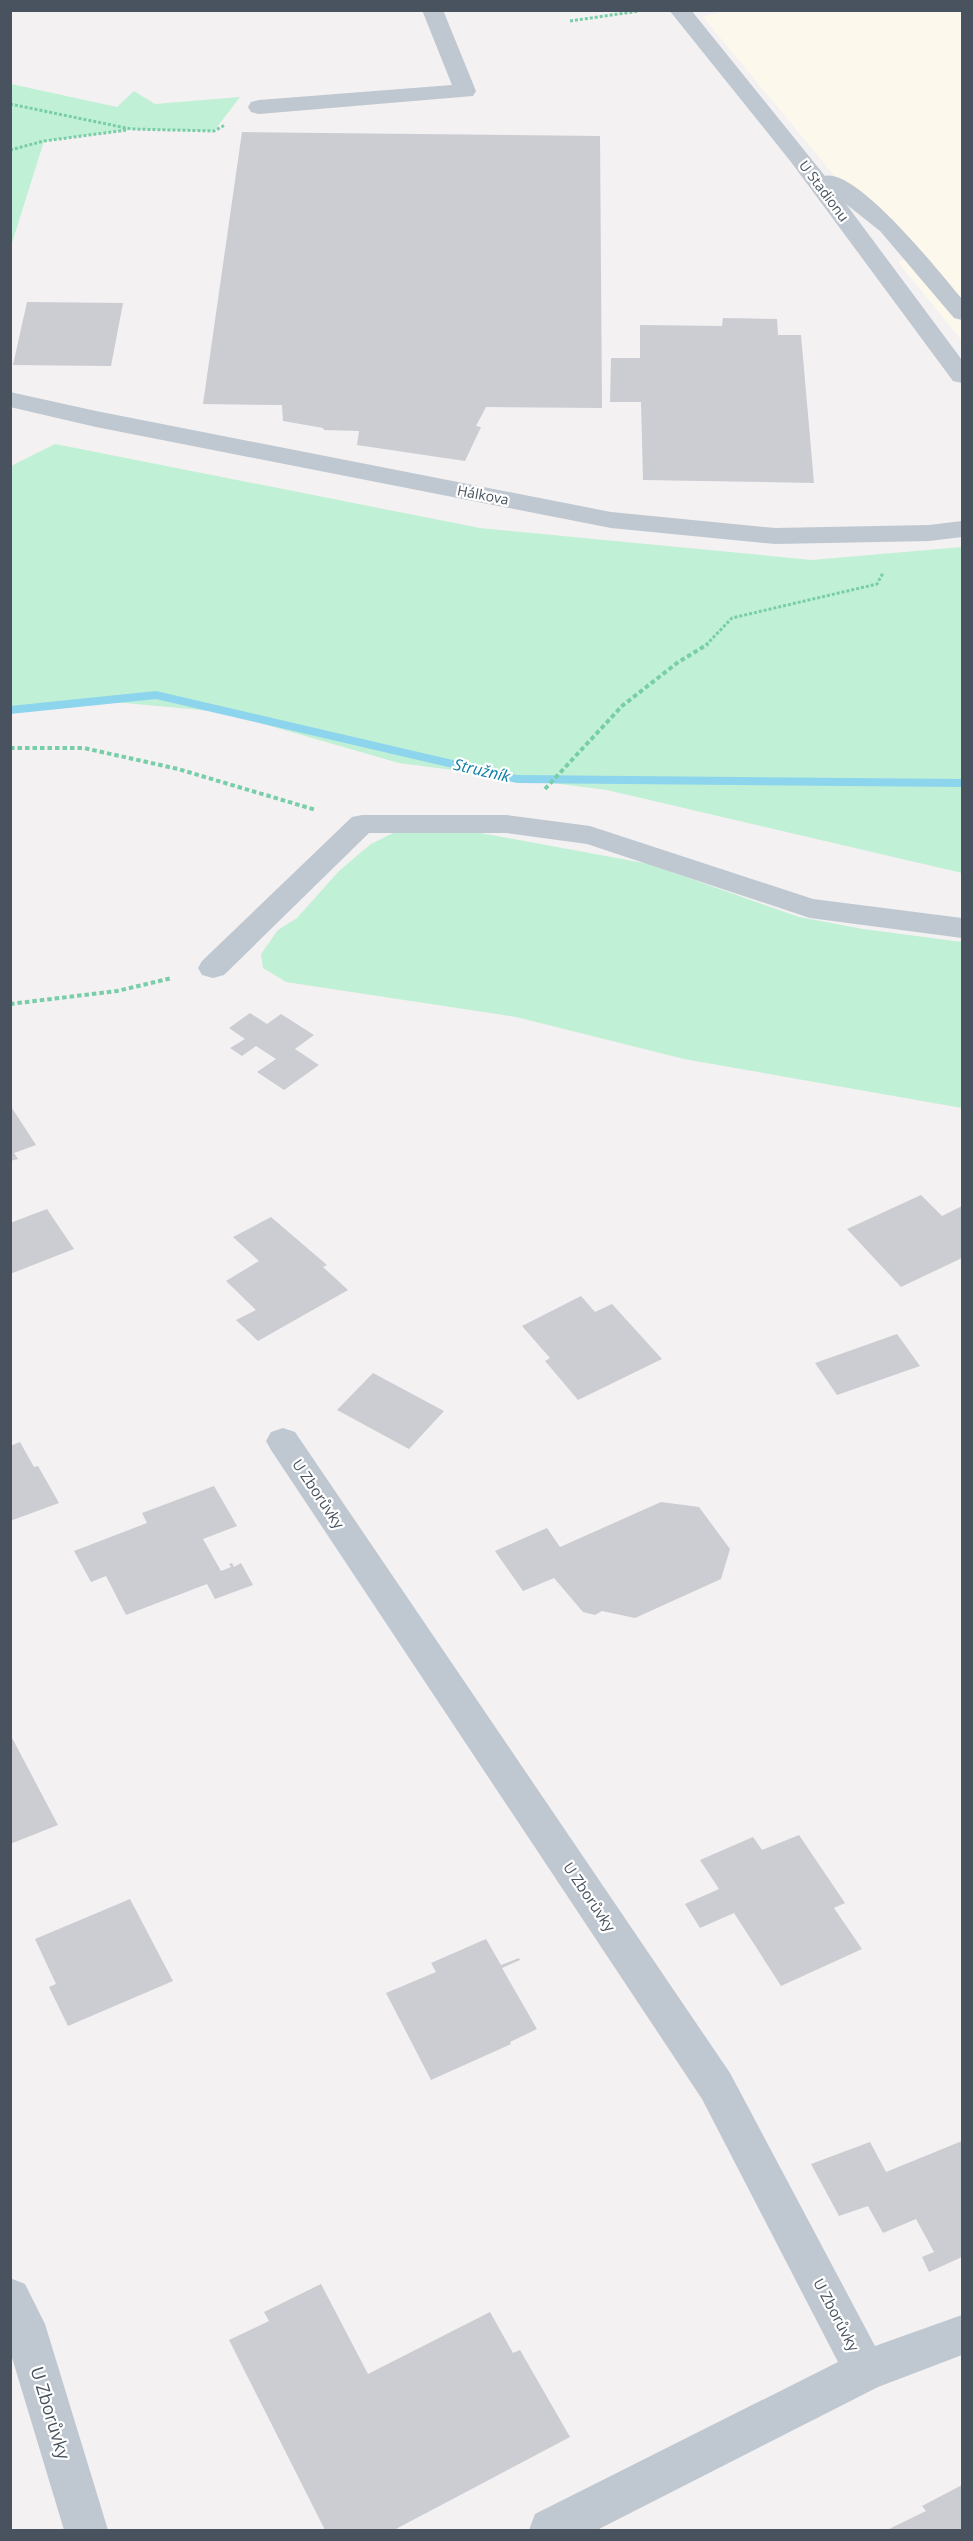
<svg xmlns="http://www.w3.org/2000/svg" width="973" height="2541" font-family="'Open Sans',sans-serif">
	<rect width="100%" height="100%" fill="#f3f1f1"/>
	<path fill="#fcf8ec" d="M727 10 962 11V341L898 262 904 260 703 17Z"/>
	<path fill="#c0f0d5" d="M11 84 117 107 134 91 155 104 240 97 214 131 131 129 44 141 11 246Z
		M55 444 480 528 812 560 962 547V873L607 790 399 763 222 712 104 701 11 707V466Z
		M432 824 649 864 799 917 863 929 962 942V1108L684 1059 516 1017 286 982 263 968 261 954 278 930 297 918 339 871 371 844 397 831Z"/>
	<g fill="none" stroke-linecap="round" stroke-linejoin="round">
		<path fill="#8dd4ed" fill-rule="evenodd" d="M156 691 517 775 962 779V787L517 783 156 699 10 714V706Z"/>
	</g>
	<path fill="#cbcdd3" d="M242 132 600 136 602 408 486 407 476 426 481 427 465 461 357 445 359 431 324 430 323 428 283 421 282 405 203 404Z
		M27 302 123 303 111 366 13 365Z
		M723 318 777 319 778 335H801L814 483 643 480 641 402H610L611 358H640V325L722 326Z
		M250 1013 267 1024 281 1014 314 1035 295 1049 319 1065 284 1090 257 1072 276 1059 256 1046 242 1056 230 1048 245 1039 229 1028Z
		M10 1105 36 1145 14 1153 18 1159 10 1161Z
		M921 1195 942 1216 962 1206V1258L901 1287 847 1229Z
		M47 1209 74 1249 10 1274V1223Z
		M271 1217 327 1265 323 1267 348 1290 258 1341 236 1320 256 1310 226 1281 259 1261 233 1237Z
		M581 1296 595 1312 612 1304 662 1359 578 1400 545 1361 550 1358 522 1326Z
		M897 1334 920 1366 837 1395 815 1363Z
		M373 1373 444 1411 409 1449 337 1410Z
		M20 1442 34 1467 38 1466 59 1503 10 1521V1446Z
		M214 1486 237 1526 203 1539 221 1571 231 1567 229 1564 232 1563 234 1567 241 1563 253 1585 215 1599 207 1584 126 1615 106 1576 91 1582 74 1551 147 1523 142 1513Z
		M661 1502 699 1507 730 1549 721 1579 635 1618 602 1611 595 1615 583 1612 554 1578 523 1591 495 1551 547 1528 560 1547Z
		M10 1734 58 1825 10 1844Z
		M799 1835 845 1903 834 1908 862 1949 781 1986 734 1913 700 1928 685 1904 719 1889 700 1860 753 1837 762 1850Z
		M130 1899 173 1981 68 2026 49 1987 56 1984 35 1939Z
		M486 1939 501 1965 519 1958 520 1960 502 1968 537 2029 510 2042 511 2044 431 2080 386 1993 436 1972 431 1963Z
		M962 2141V2257L929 2272 922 2257 934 2252 916 2219 883 2233 868 2206 839 2216 811 2164 870 2142 886 2172Z
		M321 2284 368 2374 490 2312 513 2353 520 2350 570 2437 394 2530H325L229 2340 269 2321 264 2312Z
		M962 2485V2530H887L926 2511 922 2506Z"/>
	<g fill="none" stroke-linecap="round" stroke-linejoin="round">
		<path stroke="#78cea8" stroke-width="3" stroke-dasharray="3 2" stroke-linecap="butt" d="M570 21 639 11
			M10 104 131 129 214 131 225 125
			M10 150 44 141 127 130
			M706 645 732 618 877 584 883 573"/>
		<path stroke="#78cea8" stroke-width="4" stroke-dasharray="4.5 3" stroke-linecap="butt" d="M10 748H84L178 769 316 810
			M545 789 622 706 677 663 708 644
			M10 1004 117 991 172 978"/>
		<path fill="#bfc7d0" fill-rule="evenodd" d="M422 10H443L476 91 473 96 259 114 251 112 248 107 251 102 259 100 452 85Z
			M669 10H691L825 176C857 168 941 274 962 299V320L954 318 880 231 846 204 962 360V383L953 381 791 162Z
			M10 392 96 411 611 512 775 528 929 525 962 521V537L929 541 775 544 611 528 96 427 10 407Z
			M362 815H507L590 826 813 899 962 918V938L810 918 587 844 507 833H369L224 975 213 978 202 975 198 968 202 961 352 817Z
			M283 1428 295 1432 730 2073 875 2346 962 2315V2355L878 2387 597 2530H529L535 2514 838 2362 702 2099 271 1450 266 1441 271 1432Z
			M10 2278 25 2284 45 2324 108 2530H64L10 2351Z"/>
	</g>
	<g text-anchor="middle" stroke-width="4.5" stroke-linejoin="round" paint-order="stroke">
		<g font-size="14" fill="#48535f" stroke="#fff">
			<text transform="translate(824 191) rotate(53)" y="5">U Stadionu</text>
			<text transform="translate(483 495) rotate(11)" y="5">Hálkova</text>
		</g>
		<g font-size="15" fill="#48535f" stroke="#fff">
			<text transform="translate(318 1494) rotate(56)" y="5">U Zborůvky</text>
			<text transform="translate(589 1897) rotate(56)" y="5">U Zborůvky</text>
			<text transform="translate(836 2315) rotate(62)" y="5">U Zborůvky</text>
		</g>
		<g font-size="16" font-style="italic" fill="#0c7ea6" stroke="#fff">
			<text transform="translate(482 770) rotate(13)" y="6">Stružník</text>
		</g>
		<g font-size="18" fill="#48535f" stroke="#fff">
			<text transform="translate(50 2413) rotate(73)" y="6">U Zborůvky</text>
		</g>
	</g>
	<rect width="973" height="2541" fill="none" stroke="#48535f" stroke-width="24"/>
</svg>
